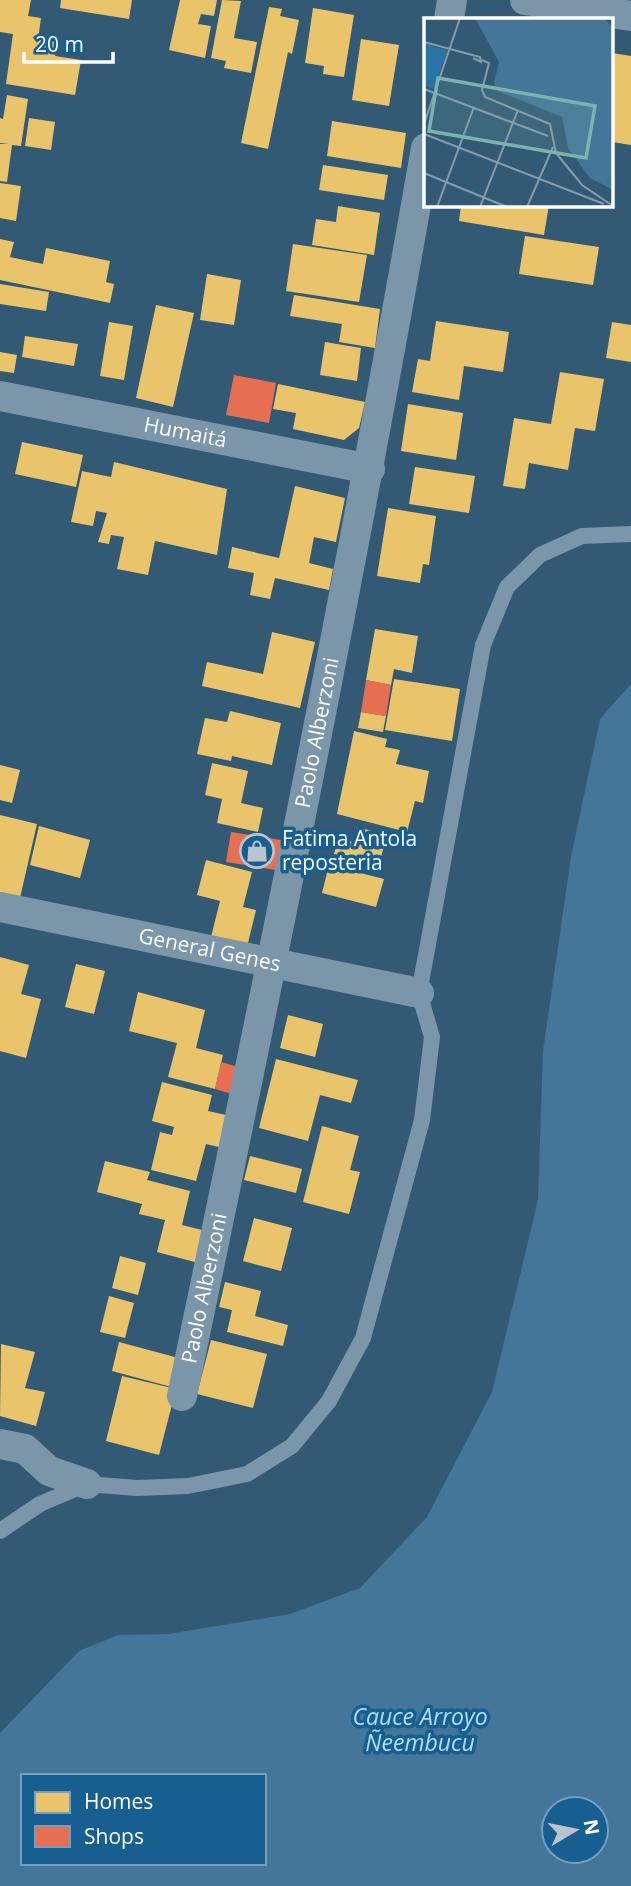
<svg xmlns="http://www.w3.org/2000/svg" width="631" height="1886" font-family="'Open Sans',sans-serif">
	<rect width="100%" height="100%" fill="#335a75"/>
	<path fill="#447699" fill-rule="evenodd" d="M631 684V1886H0V1733L79 1651 118 1635 168 1634 290 1614 360 1588 427 1517 492 1392 538 1200 543 1051 571 857 600 719ZM23 1776H264V1863H23ZM554 1809H596V1851H554Z"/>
	<path fill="#e9c46a" d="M0 0H31L28 16 41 18 38 39 57 42 55 56 81 60 75 95 6 84 13 34 0 32Z
		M61 0H132L129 19 60 8Z
		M180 0H217L214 16 201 14 198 24 211 26 205 58 169 50Z
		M222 0 241 1 234 38 257 42 251 73 224 68 226 61 211 58Z
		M269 7 282 9 280 16 299 20 292 54 288 52 268 149 241 143Z
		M313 8 354 15 344 77 323 74 324 66 305 63Z
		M361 39 399 45 389 106 352 100Z
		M612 53 631 56V145L612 142Z
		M7 95 28 99 21 146 12 145 7 182 0 181V144H9L0 143V118L3 119Z
		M29 118 55 122 51 150 25 146Z
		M332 121 406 133 401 168 327 156Z
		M323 165 388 175 384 200 319 190Z
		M0 183 21 186 16 221 0 218Z
		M461 205H549L544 235 459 221Z
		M338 206 380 213 374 255 312 245 316 219 336 222Z
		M525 236 599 247 593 285 519 274Z
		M0 239 14 242 10 257 43 264 46 248 110 261 106 282 114 284 110 303 0 280Z
		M293 244 367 255 359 302 286 291Z
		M207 274 241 280 234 325 200 320Z
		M0 284 49 292 46 311 0 304Z
		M294 295 380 309 375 348 339 342 342 324 290 316Z
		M156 305 194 313 173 407 136 398Z
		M436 321 509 332 503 372 464 366 459 400 412 392 418 359 430 361Z
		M109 322 133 326 124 380 100 376Z
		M612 322 631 325V362L606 358Z
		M25 336 78 344 74 366 22 357Z
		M325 342 361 348 357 381 320 375Z
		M0 352 17 355 14 373 0 371Z
		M560 372 604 379 595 431 575 428 568 470 529 463 525 489 503 486 514 418 551 424Z
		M278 384 365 402 359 428 344 440 293 429 296 413 273 409Z
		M408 404 463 413 456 460 401 451Z
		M22 442 83 455 76 487 15 474Z
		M114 462 227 489 217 555 155 541 148 575 117 569 124 537 111 535 109 544 98 542 107 513 96 511 93 526 71 522 82 471 111 477Z
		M415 467 475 476 469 513 409 504Z
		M295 486 345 498 336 542 314 537 309 563 333 569 329 590 275 578 270 599 250 595 254 573 228 568 232 547 279 558Z
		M388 508 436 516 429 565 423 564 420 583 377 576Z
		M375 629 418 636 412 673 394 669 391 685 366 680Z
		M272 632 315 642 300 708 202 686 207 662 263 674Z
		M394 679 460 689 452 741 385 730Z
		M230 711 281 723 272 765 232 756 231 761 197 754 205 718 227 722Z
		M361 712 386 716 383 732 358 728Z
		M354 731 387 739 385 747 400 750 396 764 429 771 423 803 415 801 407 832 337 814Z
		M212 763 248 771 241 803 263 808 258 832 217 823 222 799 205 795Z
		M0 765 20 770 12 803 0 800Z
		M0 815 37 824 20 898 0 894Z
		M39 826 90 840 80 878 30 865Z
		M357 827 387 835 380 861 364 856 363 861 334 854 338 838 353 842Z
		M206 860 252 872 243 907 256 910 247 947 211 937 220 901 197 895Z
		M329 865 384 879 376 907 322 893Z
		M0 957 29 965 21 994 41 999 26 1058 0 1051Z
		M76 964 105 971 94 1014 65 1007Z
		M138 992 205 1010 196 1048 223 1055 215 1089 168 1077 177 1043 129 1031Z
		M288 1015 323 1024 315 1057 280 1048Z
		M276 1059 358 1080 351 1103 320 1095 308 1141 259 1128Z
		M162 1082 212 1095 208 1111 235 1117 227 1149 206 1144 196 1181 151 1170 160 1132 172 1135 174 1127 152 1121Z
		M322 1126 359 1136 350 1170 360 1172 349 1214 303 1202Z
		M250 1156 302 1169 296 1193 244 1180Z
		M105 1161 150 1172 147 1180 190 1191 182 1225 214 1233 206 1265 157 1252 165 1220 139 1214 142 1204 97 1192Z
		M254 1218 292 1228 281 1271 243 1261Z
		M120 1256 146 1263 138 1295 112 1288Z
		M225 1282 261 1291 255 1316 288 1325 283 1346 227 1332 232 1310 219 1307Z
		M109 1296 134 1303 125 1338 100 1332Z
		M211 1340 267 1354 253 1408 197 1394Z
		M119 1342 186 1360 179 1389 112 1371Z
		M1 1344 35 1352 25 1388 45 1392 36 1426 0 1416Z
		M122 1376 176 1389 159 1455 106 1441Z"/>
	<path fill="#e76f51" d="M234 375 276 383 269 423 226 415Z
		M366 680 391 685 386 716 361 712Z
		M231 832 287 841 282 871 226 862Z
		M221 1062 242 1068 235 1095 215 1089Z"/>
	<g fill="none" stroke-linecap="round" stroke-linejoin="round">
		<path stroke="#7a96a8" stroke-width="16" d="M0 1531 40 1504 87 1484 137 1488 188 1486 247 1474 292 1446 329 1401 363 1338 422 1120 432 1037 419 993 483 645 507 587 540 555 582 536 631 534"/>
		<g stroke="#7a96a8" stroke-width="30">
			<path d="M525 0 631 16"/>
			<path d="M449 19 452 0"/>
			<path id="s1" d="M0 396 370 469"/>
			<path id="s2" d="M0 907 419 993"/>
			<path id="s3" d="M182 1396C269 981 353 566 426 148"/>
			<path d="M0 1444 25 1449 49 1471 87 1484"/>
		</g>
	</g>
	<defs>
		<g id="shop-ring" transform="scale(1.75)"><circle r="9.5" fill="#175f91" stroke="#b8c5cf" stroke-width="1.5"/><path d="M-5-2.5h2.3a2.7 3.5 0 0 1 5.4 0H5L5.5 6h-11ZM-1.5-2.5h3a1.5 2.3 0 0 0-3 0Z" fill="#b8c5cf"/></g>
	</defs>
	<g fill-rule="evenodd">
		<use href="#shop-ring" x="257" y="851"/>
	</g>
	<g text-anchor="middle" stroke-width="7" stroke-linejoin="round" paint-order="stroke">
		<g font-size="21" fill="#fff" stroke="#175f91">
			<text dy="7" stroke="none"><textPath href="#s1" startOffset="189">Humaitá</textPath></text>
			<text dy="7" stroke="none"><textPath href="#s3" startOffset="677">Paolo Alberzoni</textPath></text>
			<text dy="7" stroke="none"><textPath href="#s2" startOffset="214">General Genes</textPath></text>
			<text dy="7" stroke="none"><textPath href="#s3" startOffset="110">Paolo Alberzoni</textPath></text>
		</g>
		<g font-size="21" fill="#fff" stroke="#175f91" text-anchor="start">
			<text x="282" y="846">Fatima Antola<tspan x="282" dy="24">reposteria</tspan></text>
		</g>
		<g font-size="23" font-style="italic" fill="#b1dcf7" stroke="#175f91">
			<text x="420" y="1725">Cauce Arroyo<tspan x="420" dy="26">Ñeembucu</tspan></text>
		</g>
	</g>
	<g transform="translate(424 18)">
		<rect width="189" height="189" fill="#335a75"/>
		<path d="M0 25 23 33 10 71 0 67Z" fill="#2874a6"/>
		<path d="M51 0H180L189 9V172L166 160 144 130 138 99 74 73 70 65 75 44Z" fill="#447699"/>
		<path fill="none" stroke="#859cac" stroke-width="2" d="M0 24 56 39 57 44 49 40M58 42 65 45 58 72 61 79 126 106 132 135 158 167 189 188M0 71 124 118M0 106 36 0M0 116 180 186M0 155 83 189M13 189 50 89M56 189 94 92M103 189 129 129"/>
		<path fill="#7bb4af" fill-opacity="0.15" stroke="#7bb4af" stroke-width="3.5" d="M14 60 171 88 162 140 5 113Z"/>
		<rect width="189" height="189" fill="none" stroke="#fff" stroke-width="3.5"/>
	</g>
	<rect x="21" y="1774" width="245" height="91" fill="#175f91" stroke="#749fbd" stroke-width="2"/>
	<rect x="35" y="1792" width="35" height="21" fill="#e9c46a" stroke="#749fbd" stroke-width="2"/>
	<text x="84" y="1809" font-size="21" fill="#ffffff">Homes</text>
	<rect x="35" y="1826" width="35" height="21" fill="#e76f51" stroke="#749fbd" stroke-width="2"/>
	<text x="84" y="1844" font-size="21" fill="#ffffff">Shops</text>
	<g transform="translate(575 1830) rotate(80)"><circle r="33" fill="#175f91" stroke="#749fbd" stroke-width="2"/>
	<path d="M0-5L12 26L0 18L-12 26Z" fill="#b8c5cf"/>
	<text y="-10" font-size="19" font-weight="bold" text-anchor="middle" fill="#ffffff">N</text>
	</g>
	<path d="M24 52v10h89v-10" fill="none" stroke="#ffffff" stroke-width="3.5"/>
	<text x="35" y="52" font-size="21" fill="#ffffff" stroke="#175f91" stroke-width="5" paint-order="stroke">20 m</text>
</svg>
